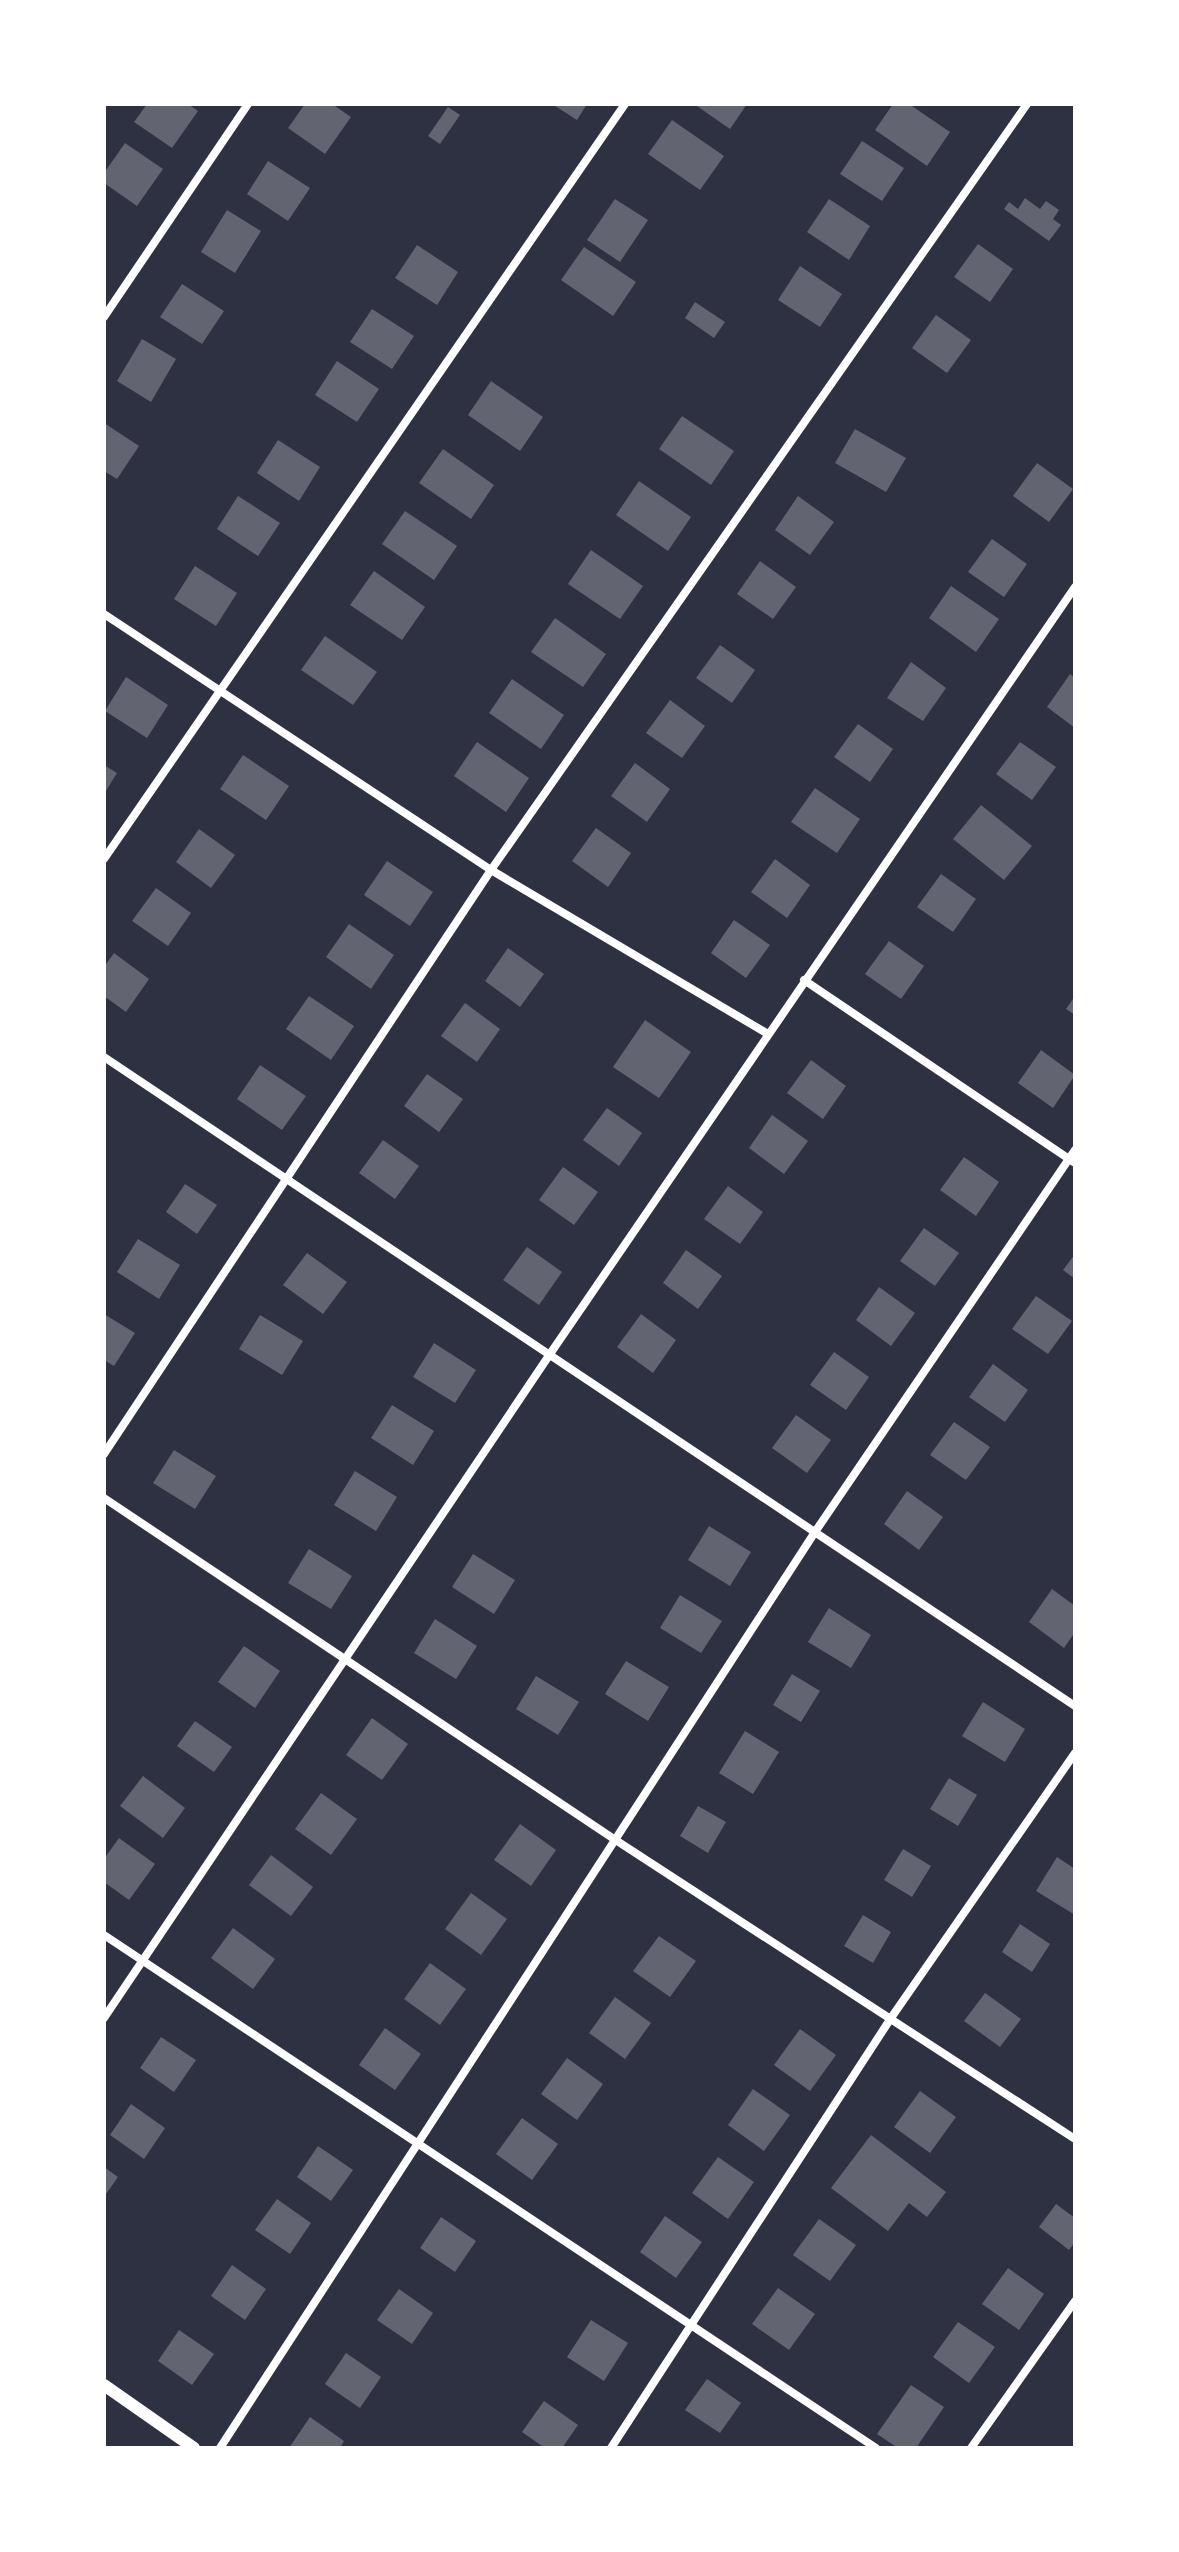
<svg xmlns="http://www.w3.org/2000/svg" width="1179" height="2552" font-family="'Noto Sans',sans-serif">
	<rect width="100%" height="100%" fill="#2d3142"/>
	<path fill="#626471" d="M147 104H188L198 111 172 148 134 122Z
		M305 104H332L351 117 325 154 288 128Z
		M552 104H587L577 120Z
		M694 104H747L730 129Z
		M893 104H909L950 132 927 166 875 130Z
		M448 107 460 115 440 144 428 136Z
		M672 120 724 156 700 190 648 154Z
		M862 141 904 168 882 201 840 174Z
		M125 143 163 169 137 206 104 183V173Z
		M268 161 310 188 288 221 247 194Z
		M1025 198 1040 209 1046 201 1059 210 1053 219 1061 225 1049 241 1004 209 1009 202 1018 209Z
		M615 199 648 220 620 262 587 240Z
		M829 199 870 226 849 260 807 232Z
		M227 210 261 231 235 273 201 252Z
		M978 244 1013 269 990 302 954 277Z
		M417 245 458 272 437 305 395 278Z
		M584 247 636 282 613 316 561 280Z
		M800 266 842 294 820 327 778 300Z
		M182 284 224 311 202 344 160 317Z
		M695 302 725 322 714 338 685 318Z
		M372 309 414 336 392 369 350 342Z
		M936 315 971 340 947 373 912 348Z
		M142 339 176 359 151 402 117 381Z
		M337 361 379 389 357 422 315 395Z
		M491 381 543 417 520 451 468 415Z
		M682 416 734 451 711 485 659 449Z
		M104 423 139 446 117 479 104 471Z
		M855 429 906 458 886 492 835 463Z
		M278 440 320 467 299 501 257 473Z
		M443 449 494 485 471 519 419 483Z
		M1037 463 1073 489 1049 522 1013 496Z
		M639 481 691 517 668 551 616 515Z
		M238 496 280 523 258 556 217 529Z
		M798 496 834 522 810 555 775 530Z
		M405 511 457 546 434 580 382 544Z
		M992 539 1027 564 1004 597 968 572Z
		M591 550 643 586 620 619 568 584Z
		M760 561 796 587 773 619 737 594Z
		M195 566 237 593 216 626 174 599Z
		M374 571 425 607 402 640 350 605Z
		M951 586 999 619 976 652 929 618Z
		M555 618 606 654 583 687 531 652Z
		M325 636 377 672 353 705 301 670Z
		M720 645 755 670 732 703 696 678Z
		M911 662 946 688 923 721 887 698Z
		M1070 674 1075 678V728L1047 707Z
		M126 677 168 705 147 738 105 711Z
		M512 679 564 715 541 749 489 713Z
		M670 700 705 726 682 758 646 733Z
		M858 724 893 749 870 782 834 757Z
		M477 742 529 778 506 812 454 776Z
		M1020 742 1056 767 1032 800 996 774Z
		M243 755 289 786 266 820 220 789Z
		M635 763 670 789 647 822 611 796Z
		M104 765 117 773 104 794Z
		M815 788 860 819 837 853 791 822Z
		M981 805 1032 846 1004 880 953 839Z
		M596 828 631 853 608 887 572 861Z
		M199 829 235 855 211 888 176 862Z
		M775 859 810 885 787 918 751 892Z
		M387 861 433 892 410 926 364 895Z
		M941 874 976 899 953 932 917 907Z
		M156 888 191 913 168 946 132 921Z
		M734 920 770 945 746 978 711 953Z
		M349 924 394 955 371 989 326 957Z
		M889 941 924 966 901 999 865 974Z
		M508 948 544 974 520 1007 485 981Z
		M114 953 149 979 126 1012 104 996V967Z
		M309 996 354 1026 331 1060 286 1029Z
		M1075 996V1015L1066 1009Z
		M465 1003 500 1029 477 1062 441 1036Z
		M645 1020 691 1052 659 1098 613 1067Z
		M1041 1050 1075 1075 1053 1108 1018 1083Z
		M811 1060 846 1086 823 1119 787 1093Z
		M260 1065 306 1096 282 1130 237 1099Z
		M427 1074 463 1099 439 1132 404 1106Z
		M607 1108 642 1133 619 1166 583 1140Z
		M772 1115 808 1141 784 1174 749 1148Z
		M383 1140 419 1166 395 1199 359 1173Z
		M964 1157 999 1182 976 1216 940 1190Z
		M563 1167 598 1192 574 1225 539 1200Z
		M185 1184 217 1205 197 1234 166 1212Z
		M728 1186 763 1212 740 1244 704 1219Z
		M924 1228 959 1253 935 1286 900 1261Z
		M138 1239 180 1265 159 1299 117 1272Z
		M527 1247 562 1272 539 1305 503 1280Z
		M686 1250 722 1276 698 1309 663 1283Z
		M307 1253 347 1282 323 1314 283 1285Z
		M1075 1254V1279L1063 1270Z
		M879 1287 915 1313 891 1346 856 1320Z
		M1036 1296 1072 1321 1048 1354 1012 1329Z
		M104 1314 135 1333 114 1366 104 1360Z
		M641 1314 676 1340 653 1373 617 1347Z
		M260 1315 303 1341 282 1375 239 1349Z
		M434 1343 476 1370 455 1403 413 1377Z
		M834 1352 869 1377 846 1410 810 1385Z
		M993 1364 1028 1390 1005 1422 969 1397Z
		M392 1405 434 1431 413 1465 371 1438Z
		M796 1415 831 1440 807 1473 772 1448Z
		M954 1422 990 1447 966 1480 930 1455Z
		M174 1450 216 1476 195 1509 153 1483Z
		M355 1471 397 1497 376 1531 334 1505Z
		M907 1491 943 1517 919 1550 884 1524Z
		M709 1526 751 1552 730 1586 688 1560Z
		M309 1549 352 1576 331 1609 288 1583Z
		M473 1554 515 1580 494 1614 452 1587Z
		M1052 1589 1075 1606V1632L1064 1648 1029 1622Z
		M680 1595 722 1621 701 1653 660 1628Z
		M829 1608 871 1635 851 1668 808 1642Z
		M435 1619 477 1646 456 1679 414 1653Z
		M244 1646 280 1671 255 1708 218 1682Z
		M626 1661 669 1687 648 1721 605 1694Z
		M792 1674 820 1691 801 1722 773 1705Z
		M536 1676 579 1702 558 1735 516 1709Z
		M983 1702 1025 1729 1005 1762 962 1736Z
		M372 1718 408 1744 382 1780 346 1755Z
		M195 1721 232 1747 214 1772 177 1746Z
		M745 1731 779 1752 753 1794 719 1773Z
		M143 1776 185 1808 163 1838 120 1806Z
		M949 1778 977 1795 958 1826 930 1809Z
		M321 1793 357 1819 331 1855 295 1829Z
		M698 1806 726 1822 708 1853 680 1836Z
		M520 1824 556 1850 531 1886 494 1860Z
		M119 1838 155 1864 129 1900 104 1882V1859Z
		M903 1849 931 1866 912 1897 884 1880Z
		M271 1855 313 1887 291 1916 249 1885Z
		M1057 1857 1075 1869V1915L1036 1891Z
		M471 1893 507 1919 481 1955 445 1929Z
		M863 1915 891 1932 873 1963 844 1946Z
		M1020 1924 1050 1944 1032 1972 1002 1952Z
		M233 1928 275 1959 253 1989 211 1958Z
		M659 1936 696 1961 670 1997 633 1971Z
		M430 1963 466 1989 440 2025 404 1999Z
		M985 1993 1021 2019 1000 2047 964 2021Z
		M615 1997 651 2023 625 2059 589 2033Z
		M385 2028 421 2054 395 2090 359 2065Z
		M800 2029 836 2055 810 2091 774 2065Z
		M161 2037 196 2060 174 2092 140 2068Z
		M567 2058 603 2084 577 2120 541 2094Z
		M753 2089 790 2115 764 2151 728 2125Z
		M920 2091 956 2117 930 2153 894 2127Z
		M131 2104 165 2128 144 2159 110 2135Z
		M522 2118 558 2144 532 2180 496 2154Z
		M871 2135 946 2192 927 2217 909 2203 888 2231 831 2188Z
		M318 2146 353 2170 331 2201 297 2177Z
		M718 2157 754 2182 728 2219 692 2193Z
		M104 2167 118 2177 104 2197Z
		M277 2199 311 2223 290 2254 255 2230Z
		M1056 2204 1075 2218V2242L1069 2250 1039 2227Z
		M665 2216 702 2242 676 2278 640 2252Z
		M441 2217 476 2241 455 2272 420 2248Z
		M819 2219 856 2245 830 2281 793 2255Z
		M232 2265 266 2289 245 2320 211 2296Z
		M1008 2268 1044 2294 1019 2330 982 2304Z
		M778 2288 815 2314 789 2350 752 2324Z
		M399 2289 433 2313 412 2344 377 2320Z
		M591 2320 628 2343 604 2381 567 2357Z
		M958 2322 995 2347 969 2383 933 2357Z
		M179 2330 214 2354 192 2385 158 2361Z
		M346 2353 381 2377 360 2408 325 2384Z
		M707 2379 741 2403 720 2433 685 2410Z
		M911 2385 944 2407 916 2448H898L877 2434Z
		M544 2401 578 2425 562 2448H545L522 2432Z
		M310 2417 344 2441 340 2448H289Z"/>
	<g fill="none" stroke-linecap="round" stroke-linejoin="round">
		<path stroke="#fff" stroke-width="8" d="M104 317 248 104
			M104 614 491 870 768 1034
			M104 859 625 104
			M804 980 1075 1163
			M104 1057 1075 1706
			M104 1454 491 870 1027 104
			M104 1498 614 1839 1075 2139
			M104 1935 876 2448
			M104 2018 550 1354 1075 587
			M220 2448 815 1532 1075 1150
			M611 2448 891 2018 1075 1753
			M971 2448 1075 2301"/>
		<path stroke="#fff" stroke-width="12" d="M104 2385 194 2448"/>
	</g>
	<rect width="1179" height="2552" fill="none" stroke="#ffffff" stroke-width="212"/>
</svg>
